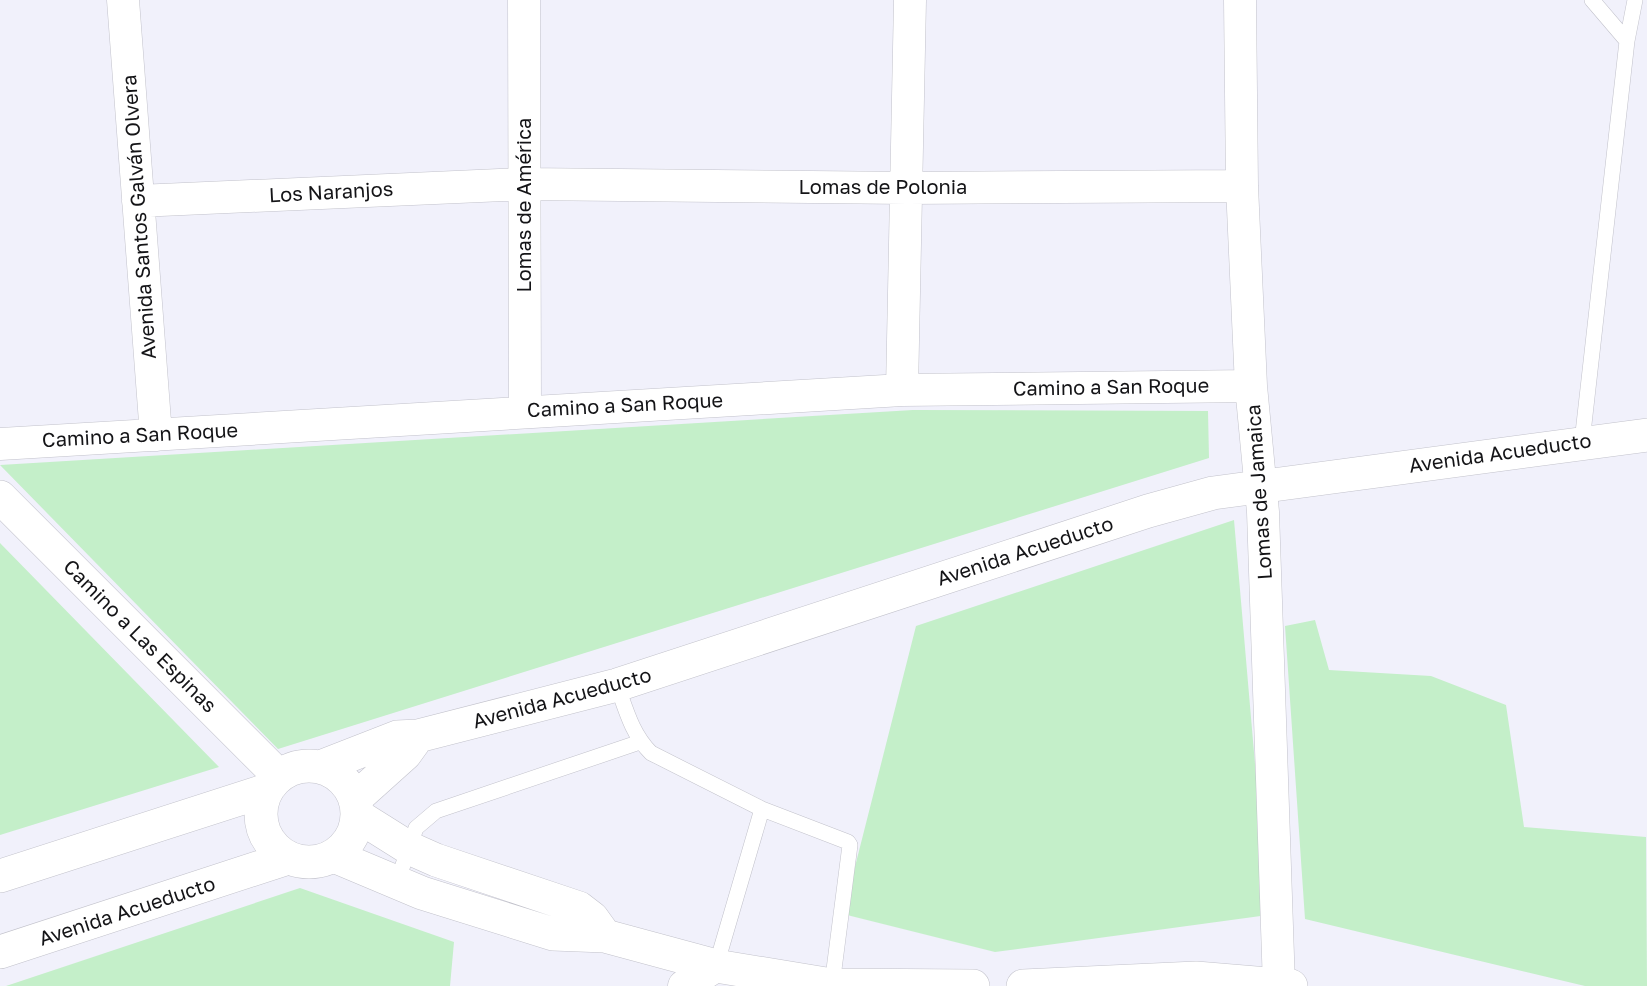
<svg xmlns="http://www.w3.org/2000/svg" width="1647" height="986" font-family="'Golos Text',sans-serif">
	<rect width="100%" height="100%" fill="#f1f1fb"/>
	<path fill="#c4efc9" d="M913 410 1208 411 1209 458 278 749 0 465Z
		M1234 520 1268 915 995 952 843 914 916 626Z
		M0 543 219 767 0 835Z
		M1315 620 1329 670 1431 676 1506 705 1524 827 1646 837 1647 986H1585L1305 919 1285 626Z
		M300 888 454 942 450 986H6Z"/>
	<g fill="none" stroke-linecap="round" stroke-linejoin="round">
		<g stroke="#c2c2cb" stroke-width="16">
			<path id="service" d="M1592 0 1627 41
				M1582 442 1627 41 1635 0
				M617 685C626 710 632 734 651 753L762 809 716 966
				M762 809 848 842 850 845 832 985
				M397 882 416 828 436 811 640 742"/>
		</g>
		<g stroke="#c2c2cb" stroke-width="33">
			<path id="minor" d="M123 0 156 435
				M524 0 525 411
				M1240 0 1242 186 1251 386 1263 512 1279 986
				M138 201 524 184 908 188 1242 186
				M902 390 910 0
				M0 444 902 390 1251 386
				M684 986 716 966"/>
		</g>
		<g stroke="#c2c2cb" stroke-width="34">
			<path id="tertiary" d="M0 497 279 776
				M261 814a48 48 0 1 1 96 0a48 48 0 1 1-96 0Z
				M320 767 397 737 418 736 617 685 1148 511 1213 493 1647 435
				M356 798 405 754 418 736
				M358 816 409 848 436 860 579 908 592 918 605 936
				M334 856 422 893 553 934 605 936 716 966 832 985 973 986
				M0 876 267 790
				M0 952 288 858
				M1023 986 1196 978 1291 986"/>
		</g>
		<use href="#service" stroke="#fff" stroke-width="15"/>
		<use href="#minor" stroke="#fff" stroke-width="32"/>
		<use href="#tertiary" stroke="#fff" stroke-width="33"/>
	</g>
	<g text-anchor="middle" stroke-width="6" stroke-linejoin="round" paint-order="stroke">
		<g font-size="20" fill="#141417" stroke="#fff">
			<text x="883" y="194">Lomas de Polonia</text>
			<text transform="translate(331 192) rotate(-3)" y="7">Los Naranjos</text>
			<text transform="translate(524 205) rotate(-90)" y="7">Lomas de América</text>
			<text transform="translate(139 217) rotate(-94)" y="7">Avenida Santos Galván Olvera</text>
			<text transform="translate(1111 387) rotate(-1)" y="7">Camino a San Roque</text>
			<text transform="translate(625 405) rotate(-3)" y="7">Camino a San Roque</text>
			<text transform="translate(140 435) rotate(-3)" y="7">Camino a San Roque</text>
			<text transform="translate(1500 453) rotate(-8)" y="7">Avenida Acueducto</text>
			<text transform="translate(1259 492) rotate(-94)" y="7">Lomas de Jamaica</text>
			<text transform="translate(1025 551) rotate(-18)" y="7">Avenida Acueducto</text>
			<text transform="translate(140 636) rotate(45)" y="7">Camino a Las Espinas</text>
			<text transform="translate(562 698) rotate(-15)" y="7">Avenida Acueducto</text>
			<text transform="translate(127 911) rotate(-18)" y="7">Avenida Acueducto</text>
		</g>
	</g>
</svg>
